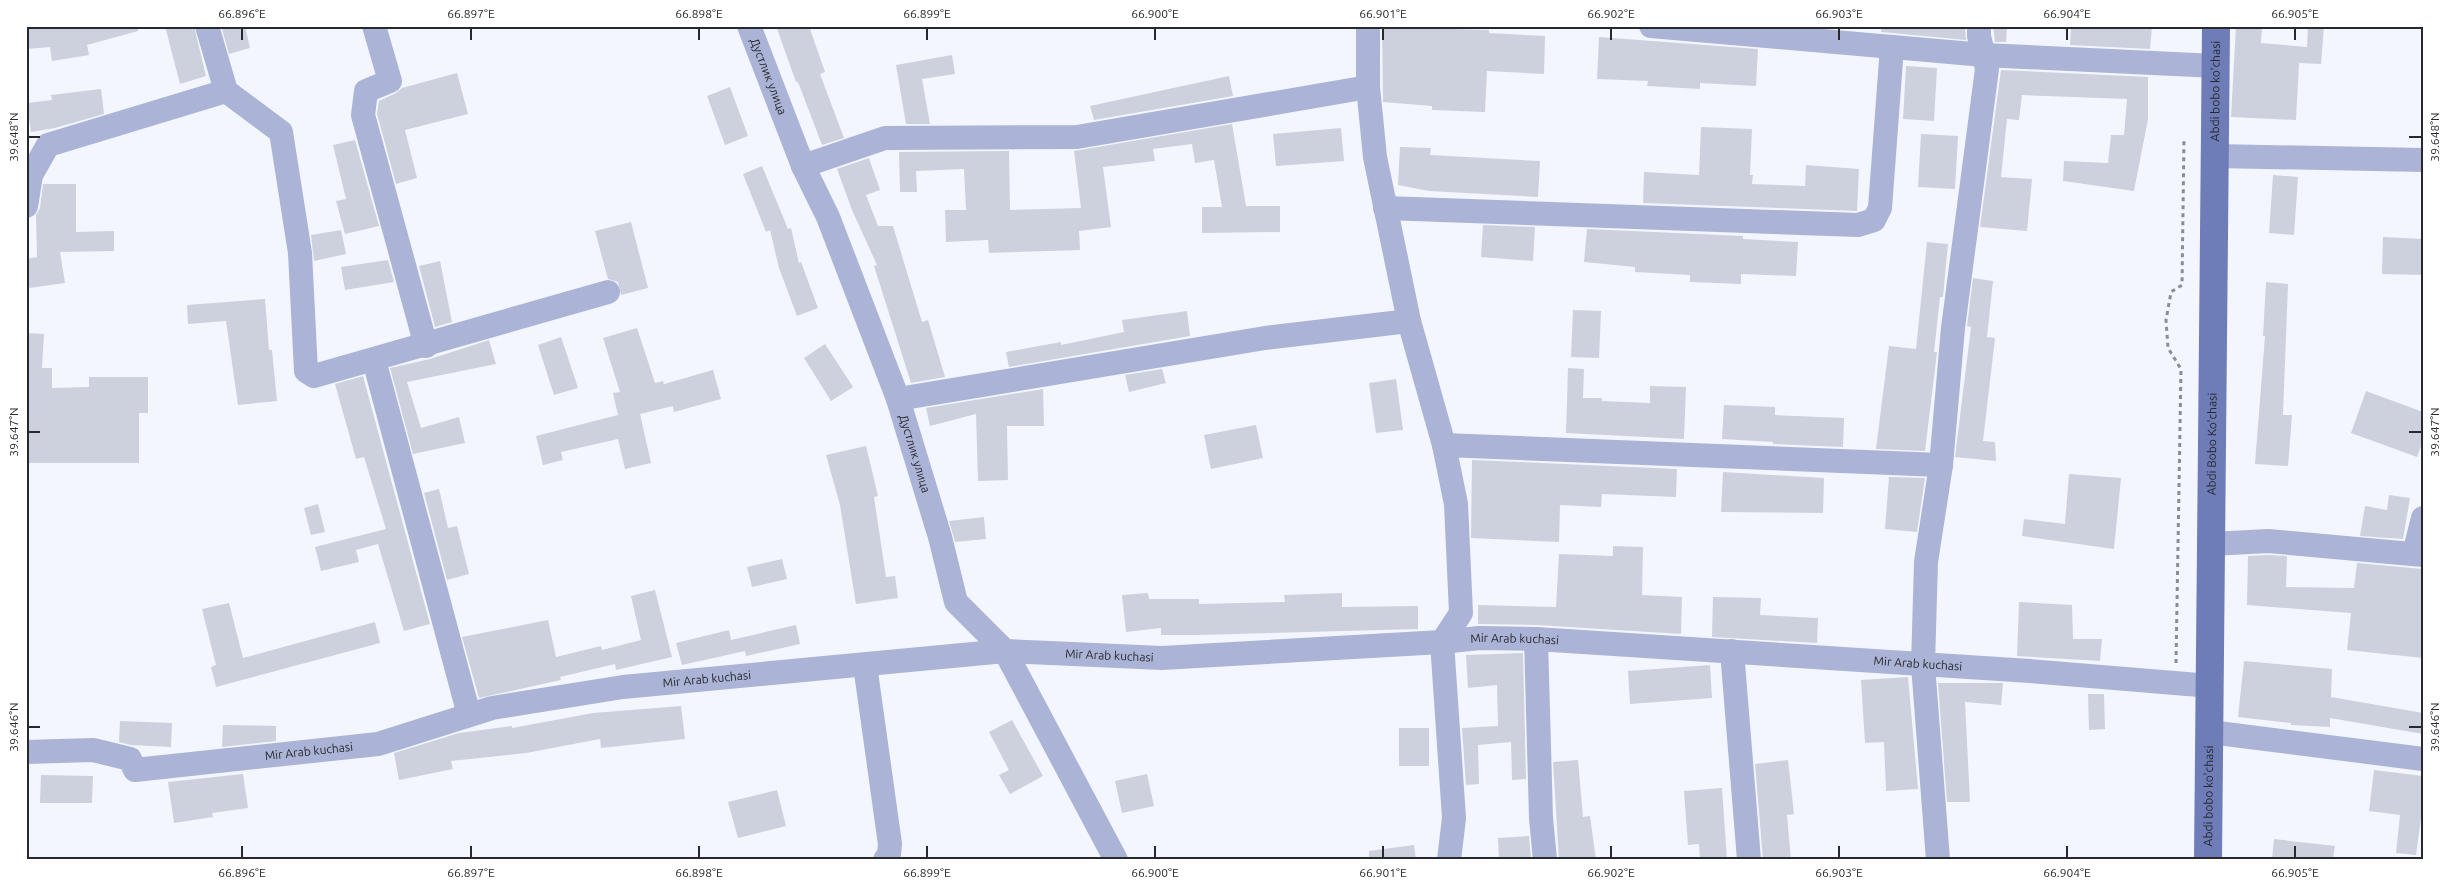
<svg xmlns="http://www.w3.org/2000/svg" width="2449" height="886" font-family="Ubuntu,sans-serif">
	<rect width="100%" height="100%" fill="#f3f6fe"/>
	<path fill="#cdd1de" d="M26 26H47V28L62 26H138V31L87 45 89 55 52 61 50 47 26 49Z
		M165 26H194L206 76 180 84Z
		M221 26H245L250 48 229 54Z
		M776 26H809L825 72 820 74 844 138 822 145 798 82H796Z
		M1882 26H1965L1966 40 1881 32Z
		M1993 26H2007L2006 42H1995Z
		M2071 26H2152L2150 49 2070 45Z
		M2236 26H2262L2261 43 2307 47 2308 26H2324L2321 64 2299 63 2296 120 2231 117Z
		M1382 27 1489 30V33L1545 36 1544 74 1487 71 1485 112 1432 110V106L1383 102Z
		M1599 37 1758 49 1756 86 1700 83V89L1647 86 1648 81 1597 79Z
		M952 55 955 74 922 79 930 124H906L896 65Z
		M1906 66 1937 68 1934 121 1903 119Z
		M2001 70 2148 77V119L2134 191 2063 181 2064 161 2108 163 2111 135H2124L2127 99 2022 95 2019 120 2007 119 2001 177 2032 179 2027 231 1980 227Z
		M457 73 468 114 405 130 417 178 396 184 377 114 379 101 396 93 402 88Z
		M1229 76 1233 96 1094 120 1090 106Z
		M730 87 748 136 725 145 707 96Z
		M101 89 104 114 55 128 31 132 27 103 52 100 51 95Z
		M1232 124 1246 206H1280V232L1202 233V207H1222L1214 160 1195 163 1192 144 1153 149 1155 161 1103 167 1111 227 1079 231 1080 250 989 253 988 240 946 242 945 210H966L964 169 916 171 917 192H900L899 152 1009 151 1010 210 1081 208 1074 151Z
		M1701 127 1752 129 1750 175H1753L1752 184 1805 186 1806 165 1859 169 1857 211 1643 203 1644 172 1699 175Z
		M1341 128 1344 161 1276 166 1273 134Z
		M1921 134 1958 136 1955 189 1918 187Z
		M355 140 379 226 345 234 336 201 346 199 333 145Z
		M1400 147 1431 148 1430 155 1540 161 1538 197 1429 191 1398 185Z
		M869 158 880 190 866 195 878 226H893L922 322 928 320 945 377 911 383 874 266 877 265 852 210 837 169Z
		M762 166 788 229 791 228 799 263 801 262 818 308 797 316 779 268 770 230 766 232 743 174Z
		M2273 175 2298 177 2294 235 2269 233Z
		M43 184H76V232L114 231V251L60 252 65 283 29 288 26 259 37 257 36 215 40 208Z
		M631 222 648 288 621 295 618 282 608 279 595 231Z
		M1483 225 1535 227 1533 261 1481 257Z
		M1587 229 1743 236V239L1798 242 1796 276 1741 274V284L1690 282V275L1635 272V267L1584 262Z
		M341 230 346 254 314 261 311 235Z
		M2383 237 2423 239V275L2382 274Z
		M1927 242 1948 244 1943 297H1940L1934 352H1937L1936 361 1925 451 1876 449 1889 346 1916 349Z
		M388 260 394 282 345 290 341 267Z
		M440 261 452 322 435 327 419 266Z
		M1973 278 1993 281 1987 337 1995 338 1983 441 1995 442 1996 461 1955 457 1971 327 1967 326Z
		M2266 282 2288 284 2283 415H2292L2288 466 2255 464 2265 336H2263Z
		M265 299 269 350H272L277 401 238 405 226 321 188 324 187 305Z
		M1573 310 1601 311 1599 358 1571 357Z
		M1187 311 1190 336 1009 367 1006 352 1061 342V345L1124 332 1122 320Z
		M637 328 655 383 663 381 664 384 713 370 721 399 674 412 673 406 640 414 651 463 625 469 618 439 561 452 563 460 543 465 536 436 618 415 613 393 620 392 603 338Z
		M26 333 44 334 42 368H52V388L89 387V377H148V413H139V463H26Z
		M561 337 578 388 554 395 538 345Z
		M489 340 496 364 407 382 421 428 459 417 465 443 413 454 390 368 430 359Z
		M825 344 853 387 831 401 804 358Z
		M1568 368 1584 369 1583 398H1602V401L1650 403V386L1686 387 1684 439 1566 433Z
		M1162 369 1166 383 1129 392 1125 375Z
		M363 376 430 624 404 631 378 544 356 550 359 562 321 571 315 547 386 529 364 457 356 459 335 384Z
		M1396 379 1403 430 1376 433 1369 383Z
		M1043 389 1044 426H1007L1008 480 978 481 976 414 930 426 926 408Z
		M2366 391 2423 412V441L2417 457 2351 433Z
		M1724 405 1775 407V415L1844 418 1843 447 1773 444V442L1722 439Z
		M1256 425 1263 458 1211 469 1204 435Z
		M866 446 878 496 874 497 886 577 895 576 898 598 856 604 840 505 826 455Z
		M1472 460 1677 469 1676 497 1602 494 1601 507 1560 505 1559 542 1471 538Z
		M1723 472 1824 478 1823 513 1721 512Z
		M2069 474 2121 478 2114 549 2022 536 2024 519 2065 524Z
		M1889 477 1925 478 1917 532 1885 529Z
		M439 489 448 528 457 526 469 574 447 580 424 493Z
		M2389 495 2410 498 2403 539 2360 536 2365 506 2387 510Z
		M318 504 325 532 311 535 304 508Z
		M984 517 986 539 955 542 949 521Z
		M1613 546 1643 547 1642 595 1682 597 1681 634 1537 625 1478 624V605L1556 607 1559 554 1613 556Z
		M2268 555 2287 556 2286 587 2354 588 2357 563 2423 569V658L2347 650 2351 613 2247 605 2248 556Z
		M782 559 787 579 752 587 747 567Z
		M655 590 672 657 616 670 615 664 560 677 561 680 479 698 462 637 548 620 556 657 601 646 602 650 641 640 631 596Z
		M1148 593 1149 599H1199V604L1285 602 1284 595 1342 593V607L1418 606V629L1198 635H1161V628L1126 632 1122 595Z
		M1713 597 1761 598 1760 615 1818 618 1817 643 1712 637Z
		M2019 602 2072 605 2073 639H2102L2100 661 2017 656Z
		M229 603 243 658 375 622 380 643 216 687 211 667 216 665 202 609Z
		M796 625 800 644 746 656 745 651 682 665 676 643 729 630 731 640Z
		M1523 653 1526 779 1512 780 1511 742 1478 745 1479 784 1466 785 1462 728 1498 726 1497 685 1468 688 1466 655Z
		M2244 661 2332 669 2331 697 2423 713V734L2330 718V727L2291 725V723L2238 717Z
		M1710 665 1712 698 1630 704 1628 671Z
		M1908 677 1918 789 1886 791 1884 742 1865 743 1861 680Z
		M1938 683H2003L2001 705 1965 702 1970 802H1947Z
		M2088 694H2104L2105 729 2089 730Z
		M681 706 685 739 601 748 600 739 526 753 451 761 453 769 399 780 394 753 459 733 512 726V728L593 713Z
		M1012 720 1043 776 1010 794 999 775 1009 770 989 732Z
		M120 721 172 723 171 747 131 745 119 742Z
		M223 725 276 726V741L222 747Z
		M1399 728H1429V766H1399Z
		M1578 760 1583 817 1590 816 1596 860H1559L1553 762Z
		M1788 760 1794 814 1787 815 1791 860H1763L1755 764Z
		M2374 770 2423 776V803L2416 855 2396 853 2400 815 2369 811Z
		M243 774 248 808 212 813 213 817 174 823 168 782Z
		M1147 774 1154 806 1122 813 1115 781Z
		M41 775 93 776 92 803H40Z
		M1722 788 1727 860H1700L1699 844 1688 845 1684 791Z
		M777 790 786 826 738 838 728 802Z
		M1529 836 1531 860H1499L1498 838Z
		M2274 839 2335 846 2333 860H2272Z
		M1414 845 1416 860H1369V851Z"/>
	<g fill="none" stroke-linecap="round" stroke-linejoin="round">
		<path stroke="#8a8d93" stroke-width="3" stroke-dasharray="4 4" stroke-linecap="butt" d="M2176 663 2181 369 2168 348 2166 320 2171 292 2182 285 2184 138"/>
		<g stroke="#abb4d6" stroke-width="24">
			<path d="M207 26 226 91 281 132 300 253 306 371 314 376 608 292"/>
			<path d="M374 26 390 81 366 91 363 115 426 346"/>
			<path id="s1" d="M749 26 803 166 828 217 898 399 940 537 956 602 1005 651 1116 860"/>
			<path d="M1368 26V87L1375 157 1409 321 1444 445 1456 504 1461 613 1442 642 1454 818 1449 860"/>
			<path d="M1651 26 1984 55 2216 66"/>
			<path d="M2215 156 2423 160"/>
			<path d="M803 166 885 138 1077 137 1368 87"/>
			<path d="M26 206 31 175 48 145 226 91"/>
			<path d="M1385 208 1858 225 1874 220 1880 208 1892 47"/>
			<path d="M374 360 469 715"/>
			<path d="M898 399 1265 338 1409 321"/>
			<path d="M1444 445 1941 465"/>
			<path d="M2212 544 2268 541 2423 555"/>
			<path d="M2414 554 2423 518"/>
			<path d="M1536 639 1541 818 1545 860"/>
			<path d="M1732 651 1749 860"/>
			<path d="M865 665 890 844 889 854 885 860"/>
			<path d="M2210 732 2423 759"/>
			<path id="s2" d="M26 752 93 750 130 759 135 770 378 744 492 708 623 687 1005 651 1162 658 1442 642 1479 638 1536 639 2030 671 2211 686"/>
			<path d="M1938 860 1923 665 1926 562 1941 465 1953 328 1987 69 1979 36V26"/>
		</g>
		<path stroke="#6e7cb7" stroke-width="28" id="s3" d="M2208 860 2216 26"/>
	</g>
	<path fill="none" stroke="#27292d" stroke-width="2" d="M242 28V40M471 28V40M699 28V40M927 28V40M1155 28V40M1383 28V40M1611 28V40M1839 28V40M2067 28V40M2295 28V40M28 137H40M2409 137H2422M28 432H40M2409 432H2422M28 727H40M2409 727H2422M242 846V858M471 846V858M699 846V858M927 846V858M1155 846V858M1383 846V858M1611 846V858M1839 846V858M2067 846V858M2295 846V858"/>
	<g text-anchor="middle" stroke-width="4" stroke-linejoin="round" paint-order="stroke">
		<g font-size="12" fill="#27292d" stroke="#fff">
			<text dy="4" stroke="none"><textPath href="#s1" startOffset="54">Дустлик улица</textPath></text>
			<text dy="4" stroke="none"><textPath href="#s3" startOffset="769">Abdi bobo ko'chasi</textPath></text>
			<text dy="4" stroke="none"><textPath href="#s3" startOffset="416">Abdi Bobo Ko'chasi</textPath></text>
			<text dy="4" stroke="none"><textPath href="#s1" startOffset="459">Дустлик улица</textPath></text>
			<text dy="4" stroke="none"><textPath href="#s2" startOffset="1508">Mir Arab kuchasi</textPath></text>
			<text dy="4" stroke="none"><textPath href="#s2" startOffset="1102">Mir Arab kuchasi</textPath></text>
			<text dy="4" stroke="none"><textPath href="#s2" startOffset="1912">Mir Arab kuchasi</textPath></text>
			<text dy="4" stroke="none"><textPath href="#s2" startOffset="698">Mir Arab kuchasi</textPath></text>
			<text dy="4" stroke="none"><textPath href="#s2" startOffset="292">Mir Arab kuchasi</textPath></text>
			<text dy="4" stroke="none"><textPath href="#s3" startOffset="64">Abdi bobo ko'chasi</textPath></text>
		</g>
	</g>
	<rect width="2449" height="886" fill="none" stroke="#ffffff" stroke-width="55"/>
	<rect x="28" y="28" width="2394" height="830" fill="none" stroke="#27292d" stroke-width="2"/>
	<g font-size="12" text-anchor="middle" fill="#27292d">
		<text x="242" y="18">66.896°E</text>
		<text x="471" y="18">66.897°E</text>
		<text x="699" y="18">66.898°E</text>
		<text x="927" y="18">66.899°E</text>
		<text x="1155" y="18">66.900°E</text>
		<text x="1383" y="18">66.901°E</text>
		<text x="1611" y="18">66.902°E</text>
		<text x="1839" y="18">66.903°E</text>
		<text x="2067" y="18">66.904°E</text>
		<text x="2295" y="18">66.905°E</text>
		<text transform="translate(14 137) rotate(-90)" y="4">39.648°N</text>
		<text transform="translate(2435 137) rotate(-90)" y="4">39.648°N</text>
		<text transform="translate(14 432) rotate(-90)" y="4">39.647°N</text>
		<text transform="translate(2435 432) rotate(-90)" y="4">39.647°N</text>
		<text transform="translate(14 727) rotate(-90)" y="4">39.646°N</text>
		<text transform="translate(2435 727) rotate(-90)" y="4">39.646°N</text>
		<text x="242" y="877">66.896°E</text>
		<text x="471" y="877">66.897°E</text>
		<text x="699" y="877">66.898°E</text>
		<text x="927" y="877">66.899°E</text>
		<text x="1155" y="877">66.900°E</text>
		<text x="1383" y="877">66.901°E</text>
		<text x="1611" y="877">66.902°E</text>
		<text x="1839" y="877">66.903°E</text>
		<text x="2067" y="877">66.904°E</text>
		<text x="2295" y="877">66.905°E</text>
	</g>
</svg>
